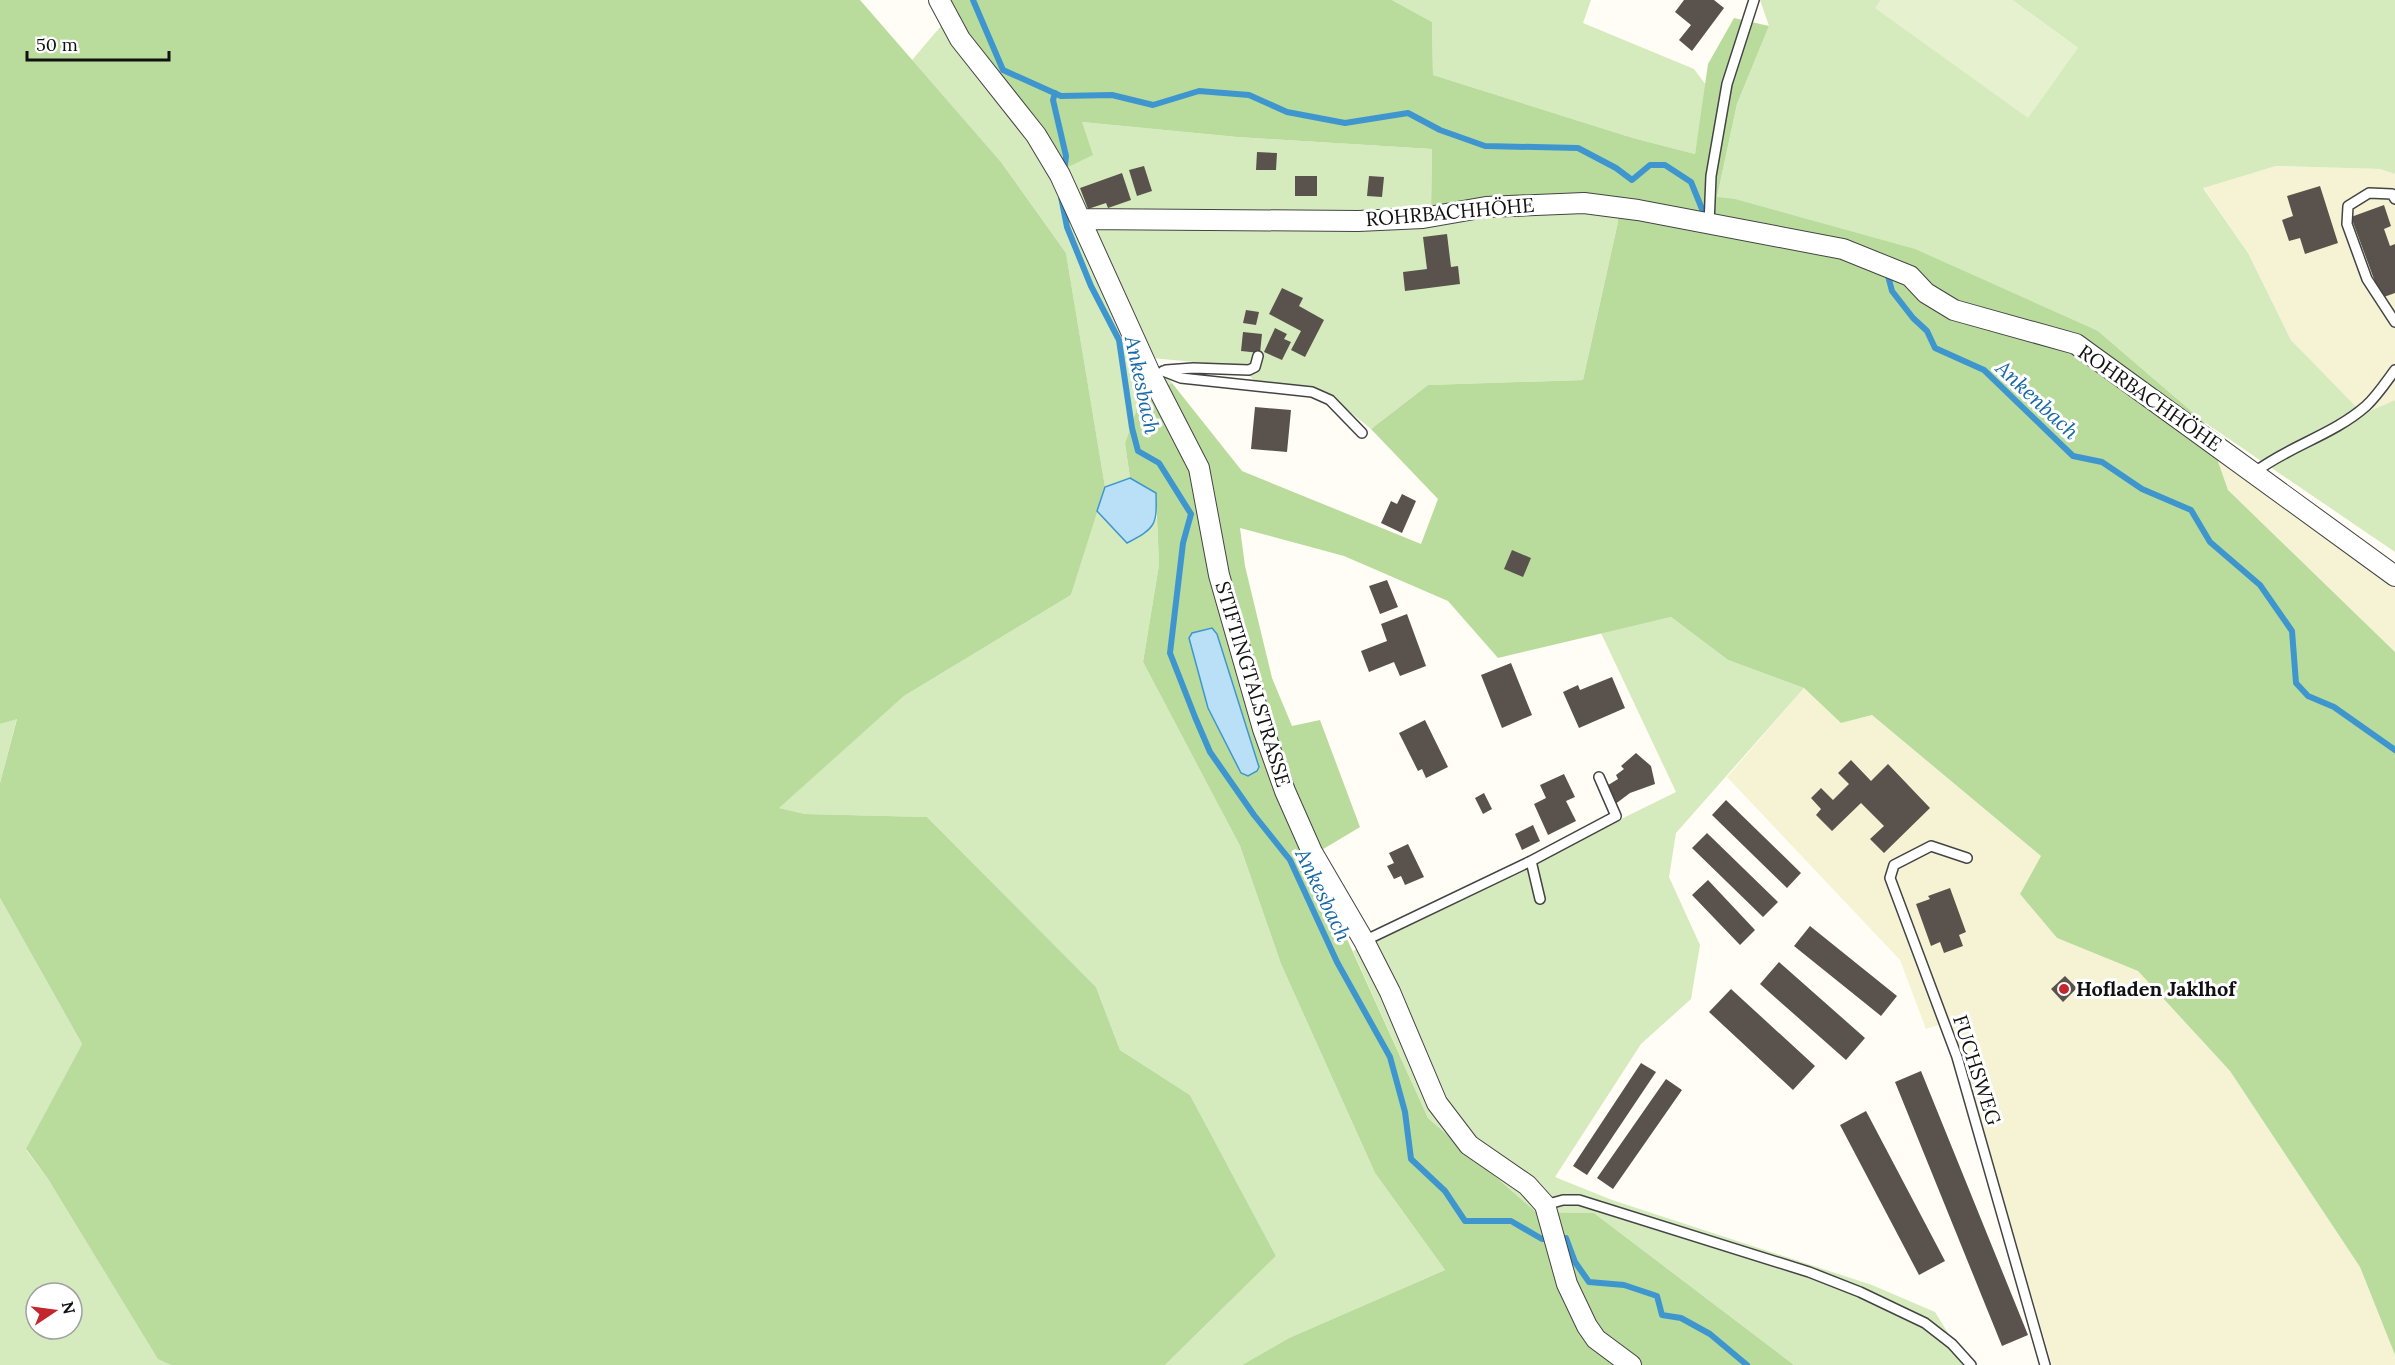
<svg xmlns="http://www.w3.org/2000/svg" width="2395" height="1365" font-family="Lora,serif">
	<rect width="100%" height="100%" fill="#fffdf5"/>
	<path fill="#f6f3d4" d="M2276 166 2380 169 2395 174V400L2363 415 2291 340 2248 253 2203 187Z
		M2215 455 2395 588V652L2228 490Z
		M1804 688 1841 723 1872 715 2041 856 2020 894 2057 938 2138 971 2230 1071 2360 1267 2395 1355V1365H2052L1951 1021 1926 1029 1900 960 1727 777Z"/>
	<path fill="#d5ebbd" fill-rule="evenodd" d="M1392 0H1591L1583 23 1694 69 1706 85 1695 154 1633 138 1433 75 1432 22Z
		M1760 0H1881L1876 8 2078 48 2012 0H2395V174L2380 169 2276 166 2203 188 2248 253 2291 340 2363 414 2395 400V552L2204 422 2098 331 1717 197 1737 104 1769 26Z
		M953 12 1082 122 1237 137 1432 149 1431 210 1481 215 1616 212 1618 222 1583 380 1428 385 1371 429 1328 394 1314 388 1255 381 1239 366 1151 358 1172 383 1141 397 1125 443 1130 478 1105 487 1066 253 1001 162 912 60Z
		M1097 511 1127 543 1146 533 1157 518 1159 565 1143 662 1240 846 1281 964 1375 1173 1445 1270 1289 1338 1242 1365H1165L1276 1256 1190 1095 1120 1050 1096 987 927 817 805 814 778 808 904 696 1071 595Z
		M1671 617 1728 660 1804 688 1676 833 1669 877 1700 945 1691 999 1641 1044 1555 1177 1612 1200 1872 1285 1935 1312 1968 1365H1794L1594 1213 1536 1212 1428 1118 1353 951 1676 792 1601 633Z
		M17 718 0 783V724Z
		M0 898 82 1044 26 1150 48 1179 158 1358 171 1365H0ZM36 1293H72V1329H36Z"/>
	<path fill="#b9dc9c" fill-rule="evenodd" d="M0 0H860L1001 162 1066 253 1105 487 1071 595 904 696 779 808 805 814 927 817 1096 987 1120 1050 1190 1095 1276 1256 1165 1365H171L158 1359 48 1179 26 1149 82 1044 0 898V783L17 719 0 724Z
		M949 0H1392L1432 22 1433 75 1633 138 1695 154 1708 64 1734 18 1769 26 1737 104 1717 197 1735 199 1915 249 2098 331 2204 422 2228 490 2395 652V1355L2360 1267 2230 1071 2138 971 2057 938 2020 894 2041 856 1872 715 1841 723 1804 688 1728 660 1671 617 1498 658 1448 601 1344 556 1240 528 1245 566 1272 678 1292 726 1320 720 1360 827 1310 857 1428 1118 1536 1212 1594 1213 1794 1365H1242L1289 1338 1445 1270 1375 1173 1281 964 1240 846 1143 662 1159 565 1156 493 1130 478 1125 443 1141 397 1172 383 1242 471 1421 544 1438 499 1371 429 1428 385 1583 380 1618 222 1614 199 1532 194 1431 210 1432 149 1237 137 1082 122 1093 155 1064 169 967 36ZM1212 628 1217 634 1259 767 1248 776 1241 773 1208 708 1189 638 1192 633Z"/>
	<path fill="#e6f2cf" d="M1881 0H2012L2078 48 2028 118 1875 8Z"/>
	<path fill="#b9e0f7" stroke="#3f96cf" stroke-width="1.5" d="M1130 478 1156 493C1157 525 1156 528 1127 543L1097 511 1105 487Z
		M1212 628 1217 634 1259 767 1257 771 1248 776 1241 773 1208 708 1189 638 1192 633Z"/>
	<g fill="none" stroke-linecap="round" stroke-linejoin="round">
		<path stroke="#3f96cf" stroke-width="6" d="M973 0 1003 70 1061 96 1112 95 1153 105 1199 91 1249 95 1287 112 1345 123 1408 113 1440 130 1485 146 1578 148 1616 168 1632 180 1650 165H1665L1691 182 1702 209
			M1055 93 1053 100 1066 156 1065 165
			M1061 197 1067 227 1091 286 1119 340 1132 428 1138 451 1159 463 1191 514 1183 543 1170 653 1195 717 1210 752 1254 815 1290 860 1337 962 1390 1057 1405 1112 1411 1159 1445 1191 1465 1221H1511L1542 1239 1566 1238 1575 1262 1589 1282 1624 1285 1657 1296 1662 1315 1681 1318 1710 1334 1747 1365
			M1887 272 1892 291 1913 318 1927 331 1935 348 1984 370 2073 456 2102 462 2142 489 2191 510 2210 542 2260 585 2292 631 2296 683 2308 696 2334 707 2395 750"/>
	</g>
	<path fill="#5a524d" d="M1684 0H1714L1724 8 1692 51 1679 40 1691 25 1675 12Z
		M1257 152 1277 153 1276 170H1256Z
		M1144 166 1152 191 1137 196 1129 170Z
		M1122 173 1131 200 1108 208 1106 203 1088 209 1080 188Z
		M1295 176H1317V196H1295Z
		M1369 176 1384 177 1382 197 1367 196Z
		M2320 186 2338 243 2305 254 2300 238 2289 241 2282 220 2293 216 2287 196Z
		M2384 205 2391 226 2384 229 2390 246 2395 244V293L2381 298 2351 217Z
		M1447 234 1451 267 1458 266 1460 284 1405 291 1403 272 1427 269 1423 237Z
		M1282 288 1303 298 1299 306 1324 320 1305 357 1291 350 1301 331 1269 314Z
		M1246 310 1259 312 1256 325 1243 323Z
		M1275 328 1287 334 1284 339 1291 342 1282 360 1264 352Z
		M1243 332 1262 334 1260 353 1241 351Z
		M1255 407 1291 410 1287 452 1251 449Z
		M1402 494 1416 501 1402 533 1381 523 1391 501 1397 504Z
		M1512 550 1531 558 1523 577 1504 569Z
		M1387 580 1398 607 1380 614 1369 586Z
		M1407 614 1426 666 1400 676 1394 662 1369 672 1361 651 1387 641 1381 624Z
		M1511 663 1532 715 1502 728 1481 675Z
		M1612 677 1625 708 1579 728 1563 692 1578 685 1580 690Z
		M1425 720 1448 767 1426 778 1422 769 1418 771 1399 733Z
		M1636 753 1651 766 1655 784 1630 793 1614 805 1605 787 1618 779 1616 775 1624 769 1621 766Z
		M1851 760 1871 781 1888 764 1930 808 1884 853 1870 839 1884 826 1861 803 1832 831 1816 815 1821 809 1811 798 1821 788 1833 800 1849 784 1838 773Z
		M1564 774 1575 797 1566 801 1576 821 1548 835 1534 804 1546 798 1540 785Z
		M1484 793 1492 809 1483 814 1475 798Z
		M1726 800 1801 873 1787 888 1712 815Z
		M1533 825 1540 841 1522 850 1515 834Z
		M1707 833 1778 902 1763 917 1692 848Z
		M1408 844 1424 877 1405 885 1401 876 1394 879 1387 866 1394 863 1389 853Z
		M1708 880 1755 930 1740 945 1692 895Z
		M1950 888 1966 932 1959 935 1963 946 1944 953 1940 942 1931 946 1916 904 1930 899 1928 896Z
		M1810 926 1897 996 1881 1016 1794 946Z
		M1779 962 1865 1038 1846 1060 1760 984Z
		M2065 976 2077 988 2063 1002 2051 989Z
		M1731 989 1815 1066 1793 1090 1709 1012Z
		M1641 1063 1656 1072 1587 1175 1573 1166Z
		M1921 1071 2028 1335 2002 1346 1895 1082Z
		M1666 1079 1682 1090 1613 1189 1597 1178Z
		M1866 1111 1945 1261 1919 1275 1840 1125Z"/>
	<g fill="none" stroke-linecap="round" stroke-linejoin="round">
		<g stroke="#444" stroke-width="12">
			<path id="service" d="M2395 199 2392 194 2369 193 2348 206 2347 224 2367 279 2395 322
				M1709 224 1711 176 1727 84 1754 0
				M1166 370 1193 368 1249 370 1255 367 1258 356
				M1163 371 1181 378 1312 392 1330 400 1362 433
				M2255 472C2289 446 2333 435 2366 406 2377 396 2386 382 2395 370
				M1967 858 1931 846 1894 865 1890 878 1957 1057 2045 1365
				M1531 861 1616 816 1599 777
				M1364 941 1531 861 1540 899
				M1545 1205 1563 1200H1579L1809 1272 1860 1292 1925 1323 1952 1344 1971 1365"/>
		</g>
		<g stroke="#444" stroke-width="22">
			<path id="minor" d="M939 0 960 39 1036 135 1060 175 1149 371 1199 468 1219 575 1263 729 1285 791 1312 852 1364 941 1390 992 1437 1103 1469 1145 1527 1185 1545 1205 1567 1284 1587 1326 1596 1339 1631 1365
				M1081 219 1358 221 1423 218 1486 207 1584 203 1638 210 1843 249 1910 276 1926 293 1954 310 2076 344 2395 576"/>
		</g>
		<use href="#service" stroke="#fff" stroke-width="9"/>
		<use href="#minor" stroke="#fff" stroke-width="20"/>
	</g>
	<circle fill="#c4262e" stroke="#fff" stroke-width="2" cx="2064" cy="989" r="6"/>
	<g text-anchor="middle" stroke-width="6" stroke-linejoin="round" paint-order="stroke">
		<g font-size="20" fill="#111" stroke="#fff">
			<text transform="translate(1450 212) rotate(-5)" y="7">ROHRBACHHÖHE</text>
			<text transform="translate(2150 398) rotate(35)" y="7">ROHRBACHHÖHE</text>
			<text transform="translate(1253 684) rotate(73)" y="7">STIFTINGTALSTRASSE</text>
			<text transform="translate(1977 1070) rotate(72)" y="7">FUCHSWEG</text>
		</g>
		<g font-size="20" font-weight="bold" fill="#111" stroke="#fff" text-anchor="start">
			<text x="2076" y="996">Hofladen Jaklhof</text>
		</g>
		<g font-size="21" font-style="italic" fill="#1768a6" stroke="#fff">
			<text transform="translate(1142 385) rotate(78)" y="7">Ankesbach</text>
			<text transform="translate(2037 400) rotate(43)" y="7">Ankenbach</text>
			<text transform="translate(1323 895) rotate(64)" y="7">Ankesbach</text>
		</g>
	</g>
	<g transform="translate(54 1311) rotate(77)"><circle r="28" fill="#ffffff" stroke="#a0a0a0" stroke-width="1.5"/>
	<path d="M0-4.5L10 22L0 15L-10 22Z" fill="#c4262e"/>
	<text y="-9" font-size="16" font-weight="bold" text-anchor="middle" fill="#111111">N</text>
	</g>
	<path d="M27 51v9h142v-9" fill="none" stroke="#111111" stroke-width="3"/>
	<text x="36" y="51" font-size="18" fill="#111111" stroke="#ffffff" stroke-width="4.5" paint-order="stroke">50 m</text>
</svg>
